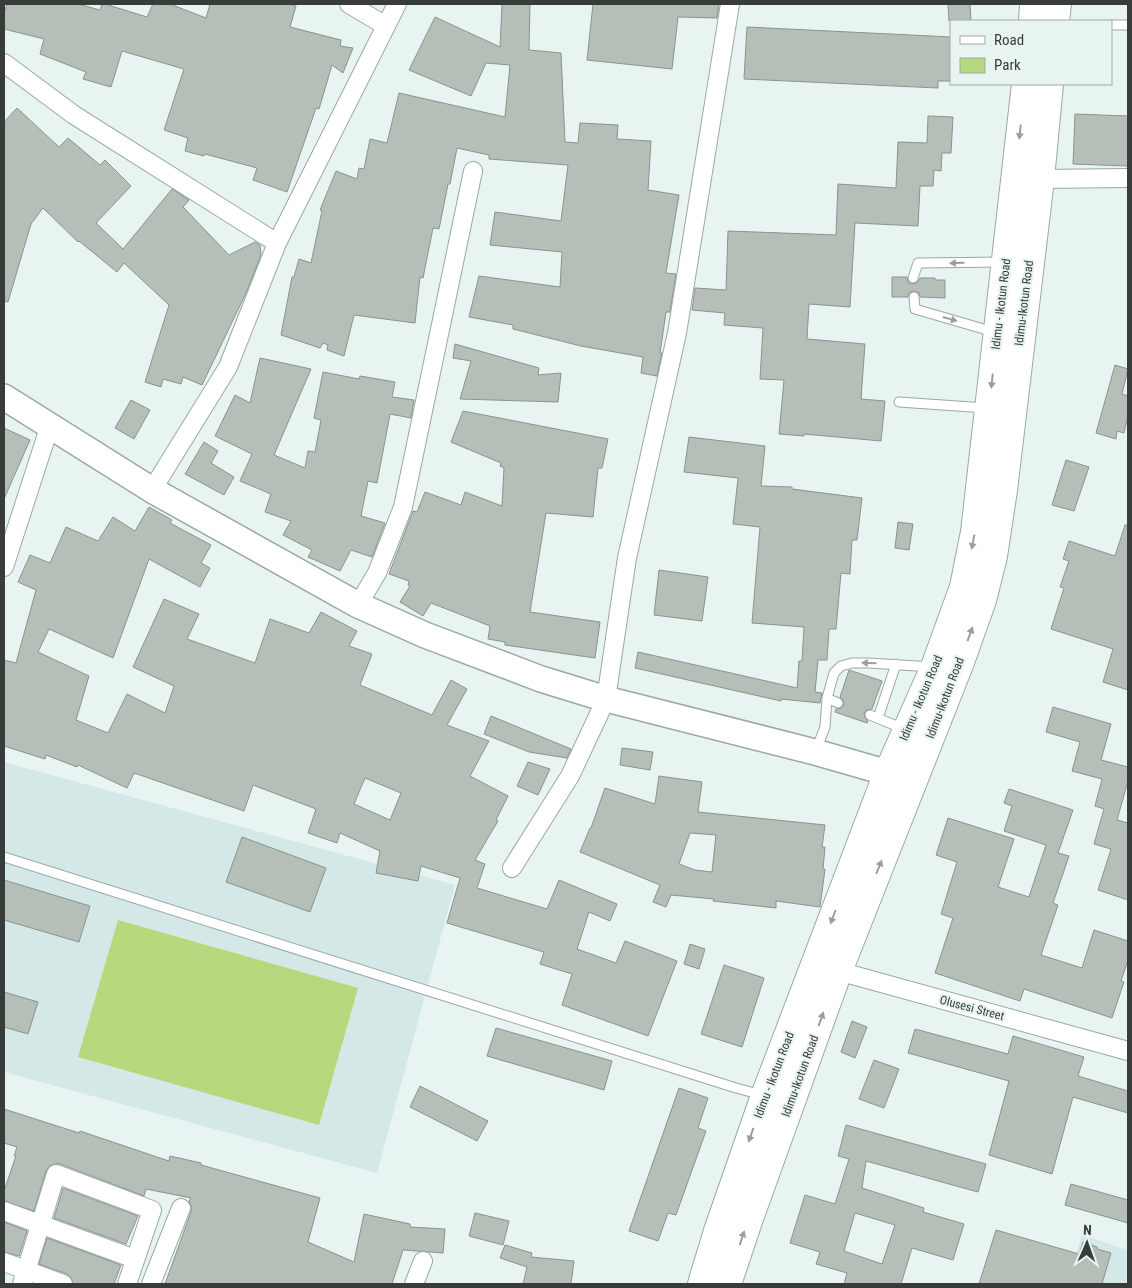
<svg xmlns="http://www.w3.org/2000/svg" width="1132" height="1288" font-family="'Roboto Condensed',sans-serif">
	<rect width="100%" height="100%" fill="#e7f4f2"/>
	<path fill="#d4e9e7" d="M4 762 455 885 377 1173 4 1072Z
		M1082 1235 1128 1250V1284H1066Z"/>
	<path fill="#b5d97c" d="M118 920 358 988 319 1125 78 1057Z"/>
	<path fill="#b5bfb8" stroke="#8a938d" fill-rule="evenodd" d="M7 4H78L100 10 102 4H105L147 17 153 4H170L206 18 210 4H288L296 6 290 27 341 40 340 46 353 48 343 73 332 65 319 109 316 108 287 192 253 180 257 168 205 154 204 156 185 151 188 138 164 130 184 69 122 51 111 87 83 79 86 72 40 54 44 39 4 29V13Z
		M502 4H530L529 50 561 53 565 142 578 143 580 123 618 125 617 139 651 141 648 190 679 195 666 273 676 274 670 312H666L660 353H662L657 376 641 373 643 357 581 346 513 329V325L469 317 479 276 560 287 562 252 490 245 495 212 561 221 568 165 489 159V155L457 148 450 184H448L439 229 433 228 423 278 420 277 415 323 354 315 344 356 327 350 328 345 323 343 320 348 281 335 292 277H294L299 259 311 263 322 211 320 210 336 171 357 179 359 168 364 169 370 139 387 143 399 93 505 117 510 65 486 63 471 96 409 70 435 17 500 47Z
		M593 4H719L717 18 678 17 672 69 587 60Z
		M948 4H970L971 21H949Z
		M747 27 951 37V81H938V88L744 79Z
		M17 108 59 147 68 138 100 165 105 160 131 186 96 223 123 249 172 189 189 200 183 207 229 255 255 242 260 245 261 255 246 293 202 385 183 377 181 384 163 379 161 387 145 382 169 305 124 263 117 272 79 241 78 242 43 208 31 224 8 302 4 301V122Z
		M1075 114 1128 116V166L1073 164Z
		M928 116 953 117 951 153H942L941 171 934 170 933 186H920L918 226 855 223 850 307 809 304 807 339 865 344 861 399 885 401 881 441 804 434V436L779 434 784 380 760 379 763 328 724 325 725 313 692 310 695 288 726 290 728 231 836 235 838 184 896 188 898 142 927 143Z
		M892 277H907L908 282 912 284 917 283 920 278H935V280H945V298L920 297 919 293 914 291 910 292 908 297H892Z
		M455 344 539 368 538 375 561 373 558 402 460 399 471 361 453 358Z
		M260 358 311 369 274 455 305 468 308 451 315 452 321 420 314 418 323 372 359 379 360 376 395 382 392 397 414 400 411 418 390 414 377 483 368 481 361 516 385 523 372 557 351 550 340 571 308 557 312 550 283 535 291 521 265 512 271 494 240 481 252 454 215 436 235 395 250 403Z
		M1115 365 1128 369 1122 394 1128 396V416L1124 433 1117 431 1116 439 1096 433Z
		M131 400 150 410 134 439 115 428Z
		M463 411 608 439 602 468H598L593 517 546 513 530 612 600 622 595 658 505 645V642L488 639 490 626 431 603 423 616 400 602 410 586 408 585 409 581 389 574 413 511 417 512 425 492 461 505 465 492 502 506 504 468 500 466 501 463 451 442Z
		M4 428 30 440 4 499Z
		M689 437 765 446 761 486 792 487V489L862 498 857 540H852L850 574 841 573 836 629H829L827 660H818L815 692 822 693 820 703 781 699V701L635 668 638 652 797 688 799 661H802L804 627 752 623 760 527 733 524 738 478 684 472Z
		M204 442 218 451 211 463 234 477 224 495 185 474Z
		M1066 460 1089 467 1074 511 1052 505Z
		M149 507 172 520 170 523 211 545 201 563 210 568 200 587 149 559 113 658 49 629 38 652 89 676 76 720 108 733 127 694 165 713 174 686 133 667 164 599 199 614 187 639 255 663 270 619 309 633 321 612 357 631 349 646 372 654 360 685 432 715 451 680 467 689 447 725 489 741 470 776 508 796 496 820 498 821 475 860 485 864 477 888 547 909 559 880 617 904 610 921 589 912 577 949 616 963 625 941 677 961 648 1036 562 1005 572 974 540 964 544 952 447 923 460 878 421 866 418 881 376 873 380 851 340 833 337 843 308 833 316 809 253 785 244 811 134 773 127 788 78 765 77 767 46 755 45 759 4 746V660L16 663 36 590 18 582 30 555 50 563 66 527 98 541 113 517 135 531ZM365 778 401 793 390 820 354 804Z
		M898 522 913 524 909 550 895 548Z
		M1125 525H1128V690L1103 682 1113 649 1051 629 1064 588 1060 587 1069 561 1063 559 1069 541 1115 556Z
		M659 570 708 577 702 621 654 615Z
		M849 670 882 681 872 709 867 710 864 713 865 718 868 721 867 723 835 712 836 709 841 708 844 705 843 700 840 697Z
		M1053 707 1111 724 1101 760 1128 767V781L1117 820 1128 823V900L1098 890 1111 849 1094 844 1104 809 1095 806 1102 779 1072 771 1080 742 1046 732Z
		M491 716 571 749 567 758 529 752 484 734Z
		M622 748 653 752 650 770 620 765Z
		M528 762 550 769 538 795 517 786Z
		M659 776 702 782 698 812 825 825 822 847H825L823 869H825L820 907 776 901V908L713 901 714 899 671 895 666 907 653 902 660 885 580 852 590 828H591L605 788 655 804ZM690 833 716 835 712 872 695 870 679 864Z
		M1009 789 1073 810 1058 853 1069 856 1053 903 1058 905 1041 955 1082 968 1094 930 1128 941V960L1121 981 1124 982 1112 1018 1024 989 1020 1001 935 973 953 918 941 914 957 862 936 855 948 818 1014 839 998 887 1029 897 1046 845 1004 831 1012 806 1004 803Z
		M242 837 326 868 310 912 226 882Z
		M4 880 90 906 79 942 4 920Z
		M690 944 705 949 699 969 684 964Z
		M724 965 764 978 742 1047 701 1034Z
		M4 992 38 1002 28 1034 4 1027Z
		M852 1021 867 1027 855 1058 841 1052Z
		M496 1028 612 1061 604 1090 487 1056Z
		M915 1029 1008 1054 1013 1036 1084 1057 1078 1076 1128 1091V1113L1073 1097 1052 1174 989 1155 1009 1081 908 1053Z
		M874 1060 899 1069 884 1108 859 1099Z
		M420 1086 488 1121 477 1141 410 1107Z
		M679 1088 708 1098 698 1128 706 1131 676 1215 668 1213 658 1241 629 1231Z
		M4 1109 79 1133 80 1131 169 1161 170 1156 201 1163V1165L320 1198 308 1242 354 1262 364 1214 410 1224V1227L445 1229 443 1253 403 1250 392 1284H165L191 1212V1206L189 1201 191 1198 146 1189 144 1196 60 1164H55L49 1166 46 1171 34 1211 4 1201V1191L16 1156H14L17 1147 4 1143Z
		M846 1125 986 1164 978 1192 866 1161 862 1188 924 1208 923 1212 964 1224 953 1260 912 1248 901 1284H844L847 1273 816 1264 820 1252 790 1243 805 1195 835 1204 849 1159 838 1156ZM855 1213 895 1225 882 1264 844 1251Z
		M1071 1184 1128 1200V1223L1065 1205Z
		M63 1188 138 1216 126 1244 54 1218Z
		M475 1213 509 1221 503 1245 469 1236Z
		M4 1222 27 1231 19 1256 4 1252Z
		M996 1230 1079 1254 1083 1242 1097 1247V1249L1111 1253 1102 1284H979Z
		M47 1238 121 1265 114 1284H73L71 1278 67 1274 39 1264Z
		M505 1245 532 1253 531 1257 574 1261 571 1284H523L527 1267 500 1258Z"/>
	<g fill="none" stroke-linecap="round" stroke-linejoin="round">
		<g stroke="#9ba8a6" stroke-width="11">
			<path id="lane" d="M1111 25H1128
				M913 278 918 263 1003 262
				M914 297 915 309 994 332
				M899 402 986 408
				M827 698 838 703
				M870 715 904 729
				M878 718 896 664
				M816 750 825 727 827 698 834 673 841 666 852 663H869L932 667
				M4 857 736 1088 762 1095"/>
		</g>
		<g stroke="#9ba8a6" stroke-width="20">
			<path id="street" d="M349 4 386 26
				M4 63 74 115 277 243
				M1040 179 1128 178
				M152 490 228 367 277 243 397 4
				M4 567 50 425
				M358 605 377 573 403 507 473 171
				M512 868 570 776 606 699 627 558 677 333 730 4
				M830 968 838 971 1128 1051
				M4 1211 135 1259
				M4 1262 63 1284
				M22 1284 56 1174 152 1210 127 1284
				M151 1284 181 1208
				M414 1284 423 1261"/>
		</g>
		<g stroke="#9ba8a6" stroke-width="28">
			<path id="secondary" d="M4 397 152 490 358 605 425 635 541 679 606 699 815 752 888 773"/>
		</g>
		<g stroke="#9ba8a6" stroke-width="30">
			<path id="primary" d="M1033 21 1034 4
				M1055 21 1057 4
				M702 1284 718 1231 765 1096 888 773 935 667 964 587 975 532 1026 84
				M727 1284 748 1221 838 971 960 662 982 600 993 556 1003 490 1040 179 1049 84"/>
		</g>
		<use href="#lane" stroke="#fff" stroke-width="9"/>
		<use href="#street" stroke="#fff" stroke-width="18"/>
		<use href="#secondary" stroke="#fff" stroke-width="25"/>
		<use href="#primary" stroke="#fff" stroke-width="28"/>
	</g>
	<defs><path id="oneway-solid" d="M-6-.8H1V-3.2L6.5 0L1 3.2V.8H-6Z" transform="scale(1.25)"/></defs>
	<g fill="#9c9e9e">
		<use href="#oneway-solid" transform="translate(1020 132) rotate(96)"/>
		<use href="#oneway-solid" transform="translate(957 263) rotate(179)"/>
		<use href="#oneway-solid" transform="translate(950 319) rotate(16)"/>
		<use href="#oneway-solid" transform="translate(992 381) rotate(96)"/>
		<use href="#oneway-solid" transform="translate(973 542) rotate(101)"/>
		<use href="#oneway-solid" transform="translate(970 634) rotate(-70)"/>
		<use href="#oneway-solid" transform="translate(869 663) rotate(-179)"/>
		<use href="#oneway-solid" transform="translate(879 867) rotate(-68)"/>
		<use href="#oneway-solid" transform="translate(833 917) rotate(111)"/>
		<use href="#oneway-solid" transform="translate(821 1019) rotate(-70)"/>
		<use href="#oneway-solid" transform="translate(751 1135) rotate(109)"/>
		<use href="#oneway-solid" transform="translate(742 1238) rotate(-72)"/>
	</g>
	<g text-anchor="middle" stroke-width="4" stroke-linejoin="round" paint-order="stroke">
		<g font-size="12" fill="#383d3c" stroke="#e7f4f2">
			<text transform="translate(1024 303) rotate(-83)" y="4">Idimu-Ikotun Road</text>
			<text transform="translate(1001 304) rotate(-83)" y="4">Idimu - Ikotun Road</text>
			<text transform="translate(921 698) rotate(-67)" y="4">Idimu - Ikotun Road</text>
			<text transform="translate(945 698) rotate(-69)" y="4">Idimu-Ikotun Road</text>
			<text transform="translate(972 1008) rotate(15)" y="4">Olusesi Street</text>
			<text transform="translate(774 1075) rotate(-69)" y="4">Idimu - Ikotun Road</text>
			<text transform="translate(800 1076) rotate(-70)" y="4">Idimu-Ikotun Road</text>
		</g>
	</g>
	<rect width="1132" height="1288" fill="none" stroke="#383d3c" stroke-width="10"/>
	<rect x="950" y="20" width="162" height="65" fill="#e7f4f2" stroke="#a1aba9"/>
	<rect x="960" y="36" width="25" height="8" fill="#ffffff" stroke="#a1aba9"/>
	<text x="994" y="45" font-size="15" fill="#383d3c">Road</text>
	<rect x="960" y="58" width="25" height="15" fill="#b5d97c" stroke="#a1aba9"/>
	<text x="994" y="70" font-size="15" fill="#383d3c">Park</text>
	<g transform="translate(1087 1243) rotate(2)" stroke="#e7f4f2" stroke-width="4" paint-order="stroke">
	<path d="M0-4L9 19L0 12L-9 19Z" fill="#383d3c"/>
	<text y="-8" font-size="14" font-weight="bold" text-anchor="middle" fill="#383d3c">N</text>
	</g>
</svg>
